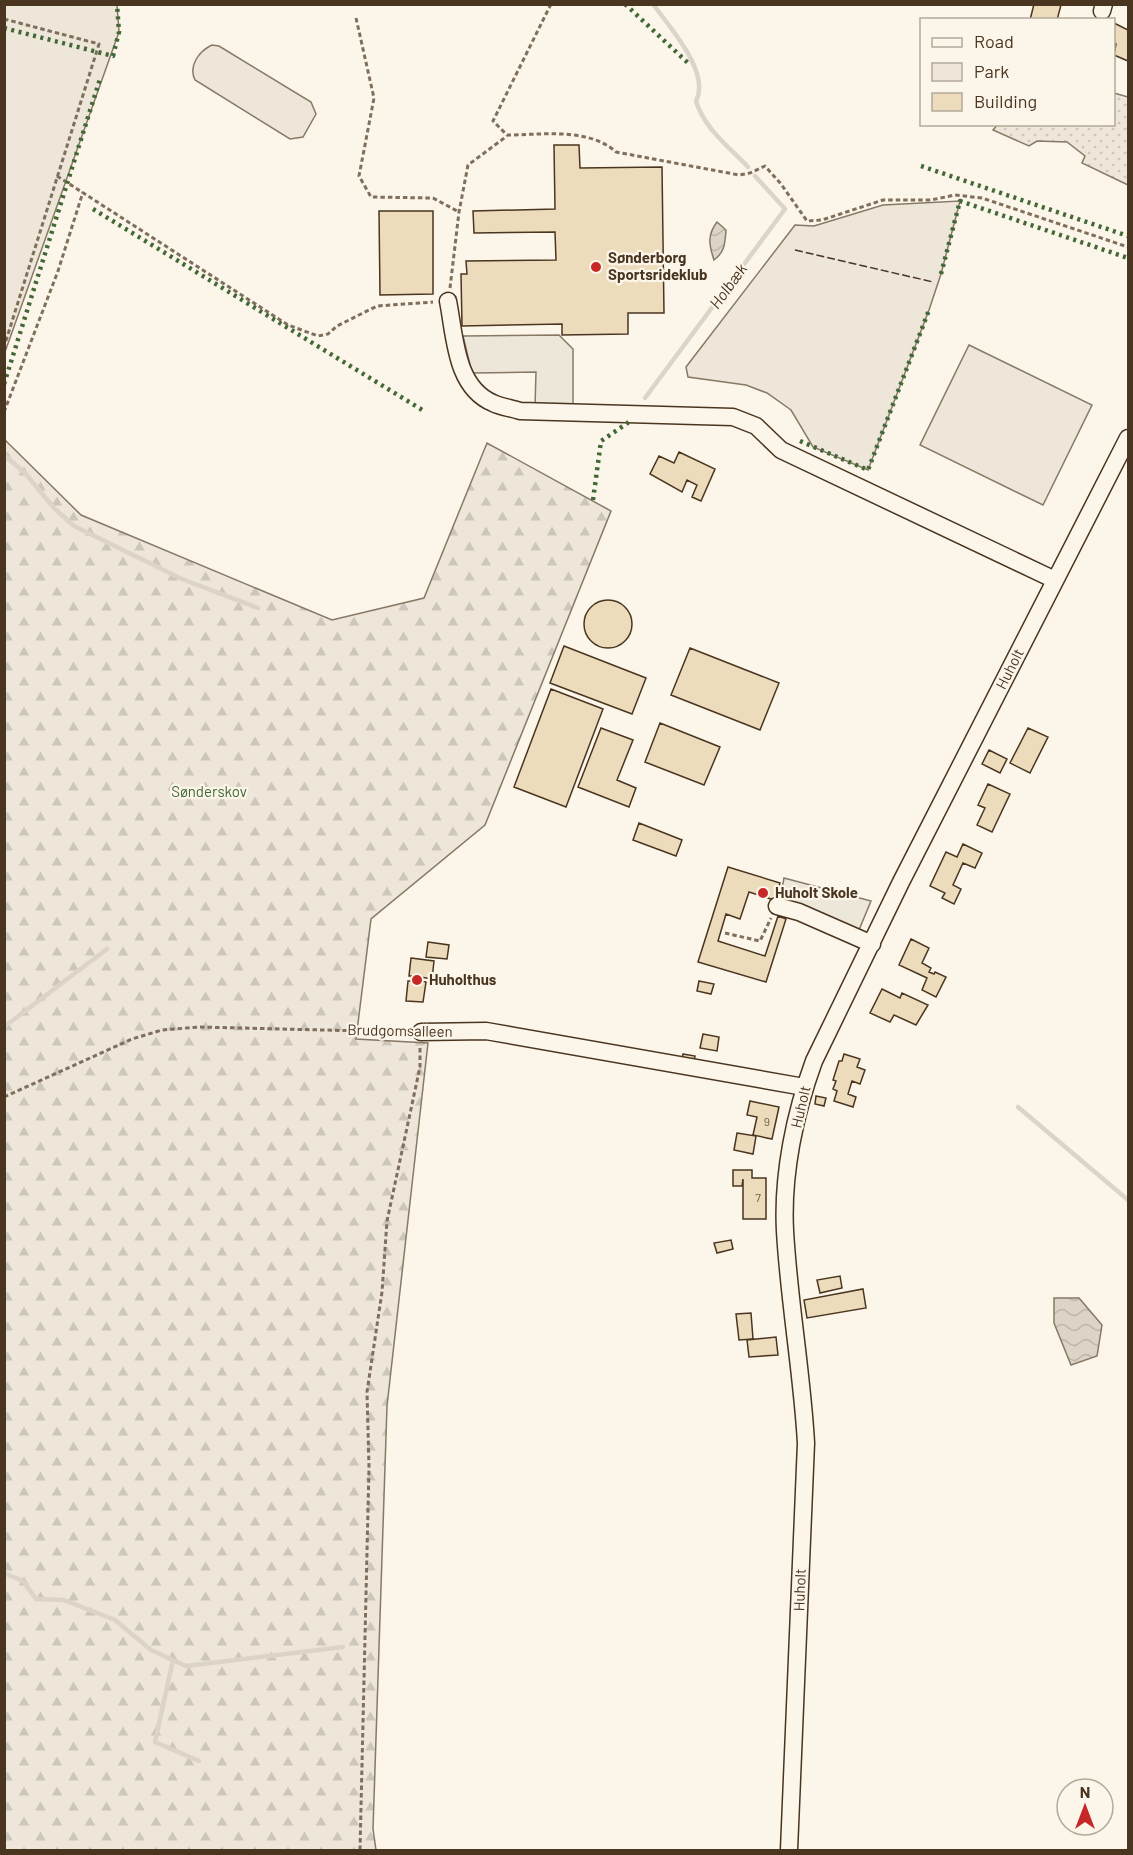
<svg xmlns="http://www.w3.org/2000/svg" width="1133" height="1855" font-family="Barlow,sans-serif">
	<defs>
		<pattern id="grass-dots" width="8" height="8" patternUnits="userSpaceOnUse" patternTransform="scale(1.5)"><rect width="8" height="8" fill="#ede6d9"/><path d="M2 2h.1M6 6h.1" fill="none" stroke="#cdc6ba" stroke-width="1.8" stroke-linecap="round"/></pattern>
		<pattern id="forest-firs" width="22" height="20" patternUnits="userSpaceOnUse" patternTransform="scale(1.5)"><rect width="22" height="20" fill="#ede6d9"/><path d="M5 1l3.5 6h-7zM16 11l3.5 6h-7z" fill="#cdc6ba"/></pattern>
		<pattern id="water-waves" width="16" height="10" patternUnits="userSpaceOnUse" patternTransform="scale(1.5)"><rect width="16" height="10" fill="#dcd4c6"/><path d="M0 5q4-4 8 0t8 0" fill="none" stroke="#beb7aa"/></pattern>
	</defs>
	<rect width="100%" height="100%" fill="#fbf6e9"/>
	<path fill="url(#grass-dots)" stroke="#887966" stroke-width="1.5" d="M1114 93 1128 97V185L1082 163 1085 156 1067 142 1037 141 1029 146 993 130 998 124H1114Z"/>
	<path fill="url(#forest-firs)" stroke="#887966" stroke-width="1.5" d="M4 439 81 515 332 620 424 598 487 443 611 511 485 825 371 919 356 1039 428 1043 387 1406 373 1829 376 1850H5Z"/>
	<path fill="#ede6d9" stroke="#887966" stroke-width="1.5" d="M5 4 117 5 119 32 5 352Z
		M212 45 219 46 311 102 316 114 303 137 290 139 195 80C188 66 199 51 212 45Z
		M960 201 941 274 929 310 868 470 813 447 791 410 767 393 746 385 688 377 686 367 795 225 814 226 883 205Z
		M969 345 1092 405 1043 505 920 445Z"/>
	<path fill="#ede7d9" stroke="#887966" stroke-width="1.5" d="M559 335 573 349V408L535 407 536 372 472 373 463 336Z
		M784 878 871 901 854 942 778 912Z"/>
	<path fill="url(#water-waves)" stroke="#887966" stroke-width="1.5" d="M717 222 726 230C725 243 725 252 714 260 709 245 707 235 717 222Z
		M1054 1298H1079L1102 1325 1097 1356 1071 1365 1054 1323Z"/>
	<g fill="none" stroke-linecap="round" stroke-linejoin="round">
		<path stroke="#dcd4c6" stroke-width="4.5" d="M653 4C669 27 711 72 696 101 704 128 729 147 748 167
			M645 398 785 209 755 176
			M4 455 25 473 54 508 74 526 182 579 258 608
			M4 1027 107 949
			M1018 1107 1128 1200
			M4 1573 23 1581 36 1599 64 1600 115 1620 151 1650 186 1666 343 1647
			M173 1660 155 1742 199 1761"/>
	</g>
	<path fill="#ecdcbc" stroke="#4a3520" stroke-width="1.5" d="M1034 4 1061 5 1057 20H1030Z
		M1114 23 1128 30V61L1114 55 1116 44 1114 43Z
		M554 145H579L580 168 662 167 664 313H628V334L562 335V324L462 326 461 274H467L466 261 556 260 555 232 474 233 473 211 555 209Z
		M379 211H433V294L380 295Z
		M679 452 715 469 701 501 692 497 697 485 687 480 682 492 650 474 659 456 674 463Z
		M584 624a24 24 0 1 1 48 0a24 24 0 1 1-48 0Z
		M564 646 646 678 632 714 550 683Z
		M690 648 779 683 760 730 671 695Z
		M551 689 603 709 566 807 514 787Z
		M660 723 720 747 704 785 645 762Z
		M601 728 633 740 617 780 636 788 629 807 578 787Z
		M1028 728 1048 737 1030 773 1010 763Z
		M989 750 1007 759 1000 773 982 764Z
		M988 784 1010 794 992 832 977 825 985 808 978 805Z
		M639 823 682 840 676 856 633 840Z
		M963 844 982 853 975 868 963 863 953 885 961 889 954 904 942 898 945 893 930 886 946 852 957 857Z
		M728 867 780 883 774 900 749 892 740 919 726 914 718 941 765 956 778 916 786 919 766 982 698 962Z
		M911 939 929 948 922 963 931 968 929 972 934 974 935 972 946 977 936 997 922 990 927 978 899 965Z
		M428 942 449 945 447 959 426 957Z
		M411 958 434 961 432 979 421 977 420 981 426 982 423 1002 406 1001 408 981H414L415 976H409Z
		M699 981 714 984 711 994 697 991Z
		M882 989 900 998 902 993 928 1005 916 1025 894 1015 890 1022 870 1013Z
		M703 1034 719 1037 717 1051 700 1048Z
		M683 1054 695 1056 694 1061 682 1059Z
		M844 1054 860 1059 857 1067 865 1070 860 1084 852 1081 848 1094 856 1097 853 1107 834 1101 837 1091 833 1089 836 1081 833 1080 839 1061H842Z
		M816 1096 826 1098 824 1106 815 1104Z
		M750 1101 779 1107 772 1139 753 1135 757 1117 747 1115Z
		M737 1133 756 1136 753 1154 734 1150Z
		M733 1170H752V1178H766V1219H743V1179L742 1186H733Z
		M731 1240 733 1249 717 1253 714 1243Z
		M840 1276 842 1288 820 1293 817 1280Z
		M863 1289 866 1308 807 1318 804 1300Z
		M751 1313 753 1339 739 1340 736 1314Z
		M776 1337 778 1355 749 1357 747 1340Z"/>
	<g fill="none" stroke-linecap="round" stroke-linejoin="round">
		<g stroke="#4a3520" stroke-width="19">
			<path id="minor" d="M1102 11 1104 4
				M448 301C455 336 455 387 493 403 501 407 511 408 520 411L733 417 756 426 781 450 1055 580
				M777 906 799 912 872 944
				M421 1032 486 1031 804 1087
				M789 1850 806 1443C802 1372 789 1302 785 1231 782 1174 795 1113 814 1061L901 882 1128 438"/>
		</g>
		<path stroke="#7f6f5c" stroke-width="3" stroke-dasharray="4.5 3" stroke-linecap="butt" d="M551 4 493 121 507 135C542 135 588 127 616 152L739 175 750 173 765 166 781 184 807 221 822 220 883 200H931L955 195 982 198 1128 247
			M356 18 374 98 359 176 371 197 433 198 459 212
			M4 19 99 44 4 347
			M57 176 288 325 318 336 328 334 337 326 377 306 433 302
			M450 288 459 212 468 165 507 136
			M4 412 58 271 83 192
			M725 933 760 941 771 918
			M4 1097 132 1039 162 1030 199 1027 406 1032
			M360 1850 369 1467 367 1392 382 1292 387 1221 420 1067V1048"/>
		<use href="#minor" stroke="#fbf6e9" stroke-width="16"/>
		<path stroke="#436837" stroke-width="4.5" stroke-dasharray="3 4.5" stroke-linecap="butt" d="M625 4 688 63
			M4 28 113 56 119 32 117 4
			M921 166 1128 236
			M93 209 424 411
			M941 274 960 201 1128 258
			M4 384 100 79
			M800 441 868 470 929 310
			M593 500 601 441 632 420"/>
		<path stroke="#4a3520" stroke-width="1.5" stroke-dasharray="8 3" stroke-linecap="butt" d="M795 250 933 282"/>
	</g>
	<g fill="#c62828" stroke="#fbf6e9" stroke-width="2">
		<circle cx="596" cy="267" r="6"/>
		<circle cx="763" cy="893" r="6"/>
		<circle cx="417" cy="980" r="6"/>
	</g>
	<g text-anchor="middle" stroke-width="4.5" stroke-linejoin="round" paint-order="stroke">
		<g font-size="12" fill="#725f47">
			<text x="767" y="1126">9</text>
			<text x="758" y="1202">7</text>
		</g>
		<g font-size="15" font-weight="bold" fill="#4a3520" stroke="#fbf6e9" text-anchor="start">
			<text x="608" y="263">Sønderborg<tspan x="608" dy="17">Sportsrideklub</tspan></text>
			<text x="775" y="898">Huholt Skole</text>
			<text x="429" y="985">Huholthus</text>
		</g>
		<g font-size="15" fill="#4a3520" stroke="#fbf6e9">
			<text transform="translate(1010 669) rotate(-63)" y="5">Huholt</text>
			<text transform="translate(400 1031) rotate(1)" y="5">Brudgomsalleen</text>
			<text transform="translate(801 1107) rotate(-77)" y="5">Huholt</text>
			<text transform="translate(800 1590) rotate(-88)" y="5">Huholt</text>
		</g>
		<g font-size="15" fill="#436837" stroke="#fbf6e9">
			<text x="209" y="797">Sønderskov</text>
		</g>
		<g font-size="16" font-style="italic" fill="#4a3520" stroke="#fbf6e9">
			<text transform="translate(728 286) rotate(-54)" y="6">Holbæk</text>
		</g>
	</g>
	<rect width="1133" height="1855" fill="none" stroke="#4a3520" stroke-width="12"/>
	<rect x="920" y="18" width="195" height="108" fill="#fbf6e9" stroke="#b4a999" stroke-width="1.5"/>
	<rect x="932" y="38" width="30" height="9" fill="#fbf6e9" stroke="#b4a999" stroke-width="1.5"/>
	<text x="974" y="48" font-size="18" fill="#4a3520">Road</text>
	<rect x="932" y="63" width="30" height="18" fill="#ede6d9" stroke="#b4a999" stroke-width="1.5"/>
	<text x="974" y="78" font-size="18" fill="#4a3520">Park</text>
	<rect x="932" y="93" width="30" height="18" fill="#ecdcbc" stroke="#b4a999" stroke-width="1.5"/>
	<text x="974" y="108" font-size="18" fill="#4a3520">Building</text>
	<g transform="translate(1085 1807)"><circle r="28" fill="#fbf6e9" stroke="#b4a999" stroke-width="1.5"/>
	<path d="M0-4.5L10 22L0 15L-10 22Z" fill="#c62828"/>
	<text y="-9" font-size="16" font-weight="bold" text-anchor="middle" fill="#4a3520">N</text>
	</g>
</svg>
